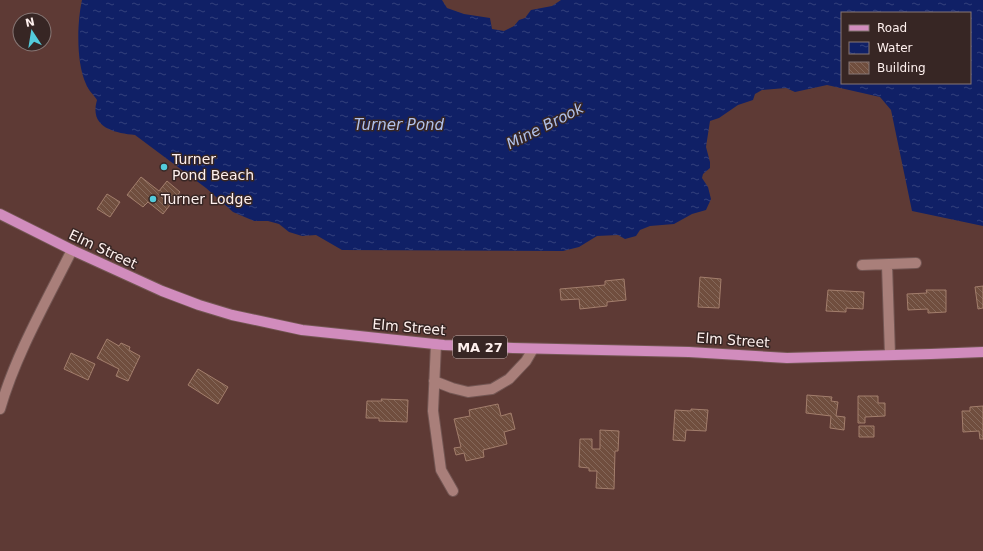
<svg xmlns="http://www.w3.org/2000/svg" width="983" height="551" font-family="'DejaVu Sans',sans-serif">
	<defs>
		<pattern id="water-ripples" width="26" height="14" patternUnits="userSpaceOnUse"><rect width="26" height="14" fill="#102066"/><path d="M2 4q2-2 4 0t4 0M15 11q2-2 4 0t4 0" fill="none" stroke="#34417c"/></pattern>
		<pattern id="building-back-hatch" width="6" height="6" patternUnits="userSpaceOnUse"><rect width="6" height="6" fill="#704e3e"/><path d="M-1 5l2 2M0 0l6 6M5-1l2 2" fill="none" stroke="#85685a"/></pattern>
	</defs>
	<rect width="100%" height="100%" fill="#5e3a35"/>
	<path fill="url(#water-ripples)" fill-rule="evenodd" d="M82 0H442L447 8 464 14 490 18 492 29 504 31 514 26 519 20 525 18 531 10 552 6 561 0H983V226L912 211 891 110 880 97 827 85 795 92 786 88 762 90 755 94 753 100 738 105 719 118 710 121 706 147 710 162V168L703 174 702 178 708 187 711 199 706 210 692 214 674 224 650 226 640 230 636 236 625 239 618 235 597 236 579 247 563 251 342 250 316 235 302 236 289 232 279 224 268 221H254L233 212 206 188 135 135C113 133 89 127 97 100 94 95 88 90 86 84 76 62 77 23 82 0ZM842 13H970V83H842Z"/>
	<path fill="url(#building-back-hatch)" stroke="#a37e6c" d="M141 177 159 191 167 181 180 192 163 214 148 202 143 207 127 195Z
		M107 194 120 202 110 217 97 209Z
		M700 277 721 279 719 308 698 307Z
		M624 279 626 300 607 302V306L580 309 579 299 561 300 560 289 605 285V281Z
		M983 286V308L978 309 975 287Z
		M828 290 864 292 863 309 846 308V312L826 311Z
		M926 290H946V312L928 313V309L908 310 907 294 927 293Z
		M107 339 119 346 121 343 130 347 129 350 140 356 128 381 116 376 119 369 97 358Z
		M71 353 95 364 88 380 64 369Z
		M198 369 228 387 218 404 188 385Z
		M807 395 832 397 831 401 838 402 836 416 845 417 844 430 830 428 831 416 806 413Z
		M858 396H878V403H885V416L865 417V423H858Z
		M381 399 408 400 407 422 379 421V418H366L367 401H382Z
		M498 404 501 416 511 413 515 429 504 432 507 444 483 450 484 457 466 461 464 453 456 455 454 448 461 447 454 419 470 416 469 410Z
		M983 406V439H980L979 431 963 432 962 411H970V407Z
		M691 409 708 410 706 431 686 430 685 441 673 440 675 410 691 411Z
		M859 426H874V437H859Z
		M600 430 619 431 618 451H615L614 489 596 488 597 471H589V468L579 467 580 439H592V449H600Z"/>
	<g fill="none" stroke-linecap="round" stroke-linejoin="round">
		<g stroke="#735653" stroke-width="12">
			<path id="minor" d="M862 265 916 263
				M887 265 890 355
				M436 344 433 411 441 470 453 491
				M434 381 452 388 468 392 492 389 509 379 526 361 533 349
				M0 409C16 354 46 302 72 250"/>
		</g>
		<g stroke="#735653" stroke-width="12">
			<path id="major" d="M0 214 72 250 162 291 199 305 232 315 302 330 444 345 513 348 689 352 787 358 931 354 983 352"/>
		</g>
		<use href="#minor" stroke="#a97f7a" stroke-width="10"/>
		<use href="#major" stroke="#d18cbd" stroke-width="10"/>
	</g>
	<g fill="#53cbdb" stroke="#372624" stroke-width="1.5">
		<circle cx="164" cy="167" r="4"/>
		<circle cx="153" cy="199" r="4"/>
	</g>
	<g text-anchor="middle" stroke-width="3" stroke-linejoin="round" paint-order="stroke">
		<rect fill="#372624" stroke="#c2b3b1" stroke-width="1" x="453" y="336" width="54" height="22" rx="3"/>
		<g font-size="13" font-weight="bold" fill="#fef0ee">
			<text x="480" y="352">MA 27</text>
		</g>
		<g font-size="14" fill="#fef0ee" stroke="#372624" text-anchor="start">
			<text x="172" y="164">Turner<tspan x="172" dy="16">Pond Beach</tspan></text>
			<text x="161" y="204">Turner Lodge</text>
		</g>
		<g font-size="14" fill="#fef0ee" stroke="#372624">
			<text transform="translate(103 249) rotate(25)" y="5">Elm Street</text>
			<text transform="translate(409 327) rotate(5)" y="5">Elm Street</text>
			<text transform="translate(733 340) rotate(4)" y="5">Elm Street</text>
		</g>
		<g font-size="15" font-style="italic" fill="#b1c2ec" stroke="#372624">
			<text x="399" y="130">Turner Pond</text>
			<text transform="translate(545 126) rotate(-27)" y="5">Mine Brook</text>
		</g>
	</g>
	<rect x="841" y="12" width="130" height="72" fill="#372624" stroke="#877775"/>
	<rect x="849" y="25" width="20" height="6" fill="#d18cbd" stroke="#877775"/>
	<text x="877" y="32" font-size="12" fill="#fef0ee">Road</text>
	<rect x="849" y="42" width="20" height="12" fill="url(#water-ripples)" stroke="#877775"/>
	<text x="877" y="52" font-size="12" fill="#fef0ee">Water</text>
	<rect x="849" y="62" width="20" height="12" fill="url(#building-back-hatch)" stroke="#877775"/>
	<text x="877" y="72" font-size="12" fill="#fef0ee">Building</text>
	<g transform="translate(32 32) rotate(348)"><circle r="19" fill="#372624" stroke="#877775"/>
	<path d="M0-3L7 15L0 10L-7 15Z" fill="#53cbdb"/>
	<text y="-6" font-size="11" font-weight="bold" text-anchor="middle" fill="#fef0ee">N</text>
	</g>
</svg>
